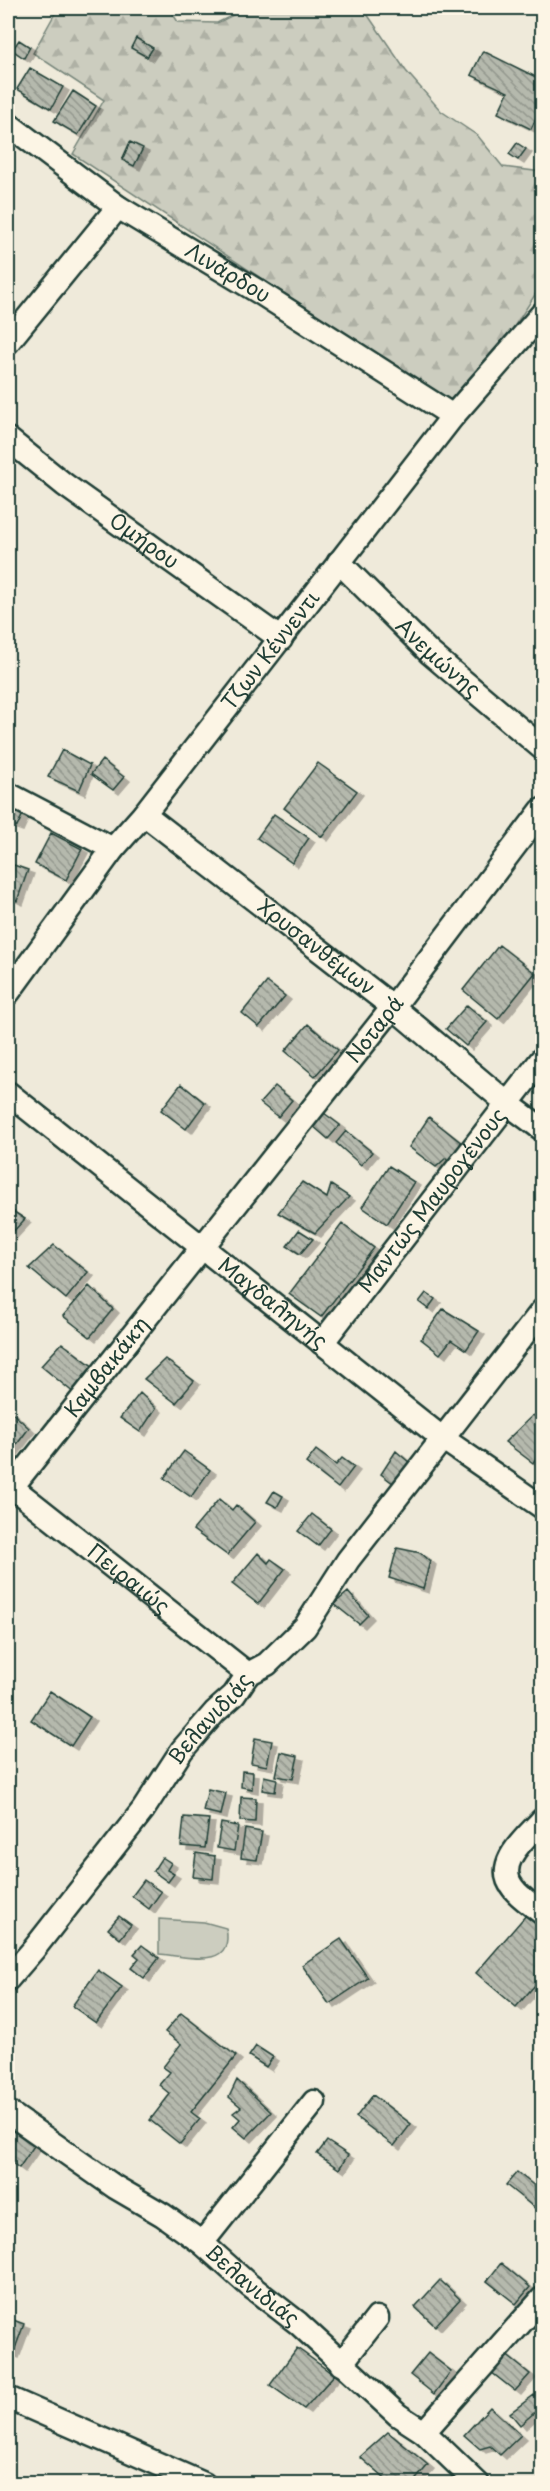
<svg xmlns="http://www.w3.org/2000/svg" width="550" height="2491" font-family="'Playpen Sans',sans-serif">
	<defs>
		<pattern id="forest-firs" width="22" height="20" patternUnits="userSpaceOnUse" patternTransform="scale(1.5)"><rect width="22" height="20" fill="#cccdbf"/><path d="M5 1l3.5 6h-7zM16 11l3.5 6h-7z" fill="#afb1a5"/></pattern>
		<pattern id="building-back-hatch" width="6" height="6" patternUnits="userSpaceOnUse" patternTransform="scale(1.5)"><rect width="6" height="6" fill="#b5b9ad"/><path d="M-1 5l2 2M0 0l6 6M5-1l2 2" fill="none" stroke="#93988e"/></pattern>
		<filter id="shadow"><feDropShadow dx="6" dy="4" stdDeviation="0" flood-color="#0004"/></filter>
	</defs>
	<rect width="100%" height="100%" fill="#efeada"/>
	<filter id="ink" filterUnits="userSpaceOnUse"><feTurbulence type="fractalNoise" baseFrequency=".0167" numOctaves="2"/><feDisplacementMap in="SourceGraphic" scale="12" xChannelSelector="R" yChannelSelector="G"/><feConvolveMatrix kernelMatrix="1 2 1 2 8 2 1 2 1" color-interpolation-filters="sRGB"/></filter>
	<g filter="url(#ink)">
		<path fill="url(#forest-firs)" stroke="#76857a" stroke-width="1.5" d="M58 8H169L178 22 217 23 247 8H363L406 71 441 111 478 136 503 167 542 172V284L489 366 452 404 73 154 104 100 33 53Z"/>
		<path fill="#cccdbf" stroke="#76857a" stroke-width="1.5" d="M159 1919 204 1922 226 1928C235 1971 185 1956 159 1954Z"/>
		<path fill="url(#building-back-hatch)" stroke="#1f3d34" stroke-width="1.5" filter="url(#shadow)" d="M136 38 153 48 147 57 131 48Z
			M19 40 30 47 24 58 12 50Z
			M483 51 542 80V105L531 129 498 113 508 92 471 75Z
			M30 68 63 87 51 109 17 89Z
			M73 91 96 106 78 135 54 121Z
			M130 142 143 148 134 166 122 160Z
			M517 143 526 149 518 160 509 154Z
			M62 750 90 765 79 791 48 777Z
			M102 760 124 777 113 790 91 774Z
			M318 763 357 791 322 837 284 808Z
			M13 801 26 807 17 827 8 824V814Z
			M274 814 309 838 292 863 257 838Z
			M51 833 82 849 66 880 35 864Z
			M8 863 28 870 17 901 8 897Z
			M499 945 535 973 498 1019 463 990Z
			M267 982 285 996 259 1027 242 1013Z
			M467 1005 487 1022 466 1046 446 1029Z
			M308 1024 338 1050 315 1076 285 1051Z
			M181 1084 205 1103 186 1129 161 1110Z
			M275 1086 292 1100 278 1117 260 1103Z
			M324 1113 340 1125 328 1139 313 1126Z
			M429 1117 468 1148 455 1167 446 1158 436 1167 409 1147Z
			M346 1131 372 1152 361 1165 336 1143Z
			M389 1166 414 1182 387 1224 362 1207Z
			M302 1182 327 1198 331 1185 349 1197 315 1233 278 1213Z
			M8 1208 25 1219 8 1237Z
			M342 1224 374 1248 321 1317 289 1294Z
			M299 1230 313 1239 300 1254 287 1246Z
			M54 1245 88 1272 66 1299 29 1268Z
			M89 1286 113 1309 90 1337 63 1316Z
			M426 1293 435 1299 428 1309 419 1302Z
			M443 1309 479 1331 466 1350 451 1340 440 1354 421 1339Z
			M62 1343 95 1368 75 1394 41 1366Z
			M165 1359 194 1381 176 1403 144 1379Z
			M140 1393 156 1408 140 1432 120 1418Z
			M8 1409 29 1428 9 1455 8 1454Z
			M533 1415 542 1422V1449L533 1463 505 1442Z
			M316 1450 336 1465 342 1458 354 1467 338 1488 306 1463Z
			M184 1451 210 1470 191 1497 164 1478Z
			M396 1451 410 1463 394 1484 381 1474Z
			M274 1491 283 1496 277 1507 267 1502Z
			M219 1499 232 1510 236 1505 255 1522 227 1555 193 1530Z
			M312 1514 331 1529 318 1546 298 1531Z
			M397 1548 421 1553 430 1561 423 1589 389 1578Z
			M258 1553 268 1563 271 1559 285 1569 258 1604 232 1584Z
			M348 1592 368 1615 359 1624 334 1604Z
			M50 1691 90 1717 71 1746 31 1720Z
			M255 1738 272 1741 267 1766 251 1763Z
			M281 1752 298 1756 293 1779 276 1776Z
			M242 1771 253 1772 252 1789 241 1787Z
			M264 1776 277 1779 275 1792 262 1790Z
			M208 1789 226 1793 221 1815 203 1811Z
			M241 1797 256 1798 255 1822 240 1821Z
			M184 1817 209 1819 205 1848 181 1846Z
			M221 1823 238 1826 234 1851 217 1848Z
			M245 1829 262 1832 257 1860 241 1858Z
			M196 1853 215 1856 213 1879 193 1877Z
			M162 1857 171 1863 167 1870 174 1874 168 1882 153 1871Z
			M144 1880 161 1892 149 1909 132 1896Z
			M527 1914 542 1927V1977L516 2007 476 1973Z
			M119 1916 131 1925 120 1939 108 1929Z
			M341 1939 368 1978 329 2004 302 1965Z
			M142 1945 159 1958 144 1978 131 1968 139 1958 134 1954Z
			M98 1970 122 1987 96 2023 72 2006Z
			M181 2013 236 2056 191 2112 200 2119 180 2144 150 2120 170 2094 159 2085 170 2072 163 2067 181 2044 165 2032Z
			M256 2046 273 2057 266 2067 249 2056Z
			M237 2080 271 2112 246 2138 233 2127 240 2119 233 2113 241 2107 229 2097Z
			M373 2095 411 2124 394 2146 356 2117Z
			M9 2125 36 2143 19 2168 8 2160Z
			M327 2141 348 2155 339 2169 317 2154Z
			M517 2172 542 2192V2214L506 2185Z
			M501 2263 530 2287 516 2304 487 2281Z
			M440 2280 460 2299 435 2326 415 2307Z
			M8 2318 24 2324 13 2354 8 2352Z
			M297 2348 334 2375 304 2409 270 2385Z
			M500 2350 530 2374 515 2391 486 2368Z
			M428 2353 451 2371 434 2394 410 2375Z
			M534 2395 542 2406 520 2425 510 2413Z
			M490 2407 521 2435 500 2455 490 2446 480 2449 464 2435Z
			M388 2432 428 2465 412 2484H391L360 2457Z"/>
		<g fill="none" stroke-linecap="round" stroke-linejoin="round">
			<g stroke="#1f3d34" stroke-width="27">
				<g id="minor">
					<path id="s1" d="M8 124 118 207 259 292 453 416"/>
					<path d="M8 342 118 207"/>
					<path id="s2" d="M8 439 65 485 281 639"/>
					<path id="s3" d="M339 562 430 653 542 748"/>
					<path d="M8 794 113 849"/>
					<path id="s4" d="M144 814 393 1007 508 1104 542 1129"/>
					<path id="s5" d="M8 993 113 849 144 814 453 416 542 314"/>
					<path id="s6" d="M8 1093 442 1438 542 1507"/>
					<path id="s7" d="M322 1343 542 1059"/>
					<path id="s8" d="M8 1484 248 1674"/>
					<path id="s9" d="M12 1487 393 1007 542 810"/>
					<path d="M542 1820C527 1837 493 1863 513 1888 520 1898 533 1905 542 1913"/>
					<path id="s10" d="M8 1979 34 1949 143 1810 182 1750 215 1712 234 1695 248 1674 267 1664 305 1627 348 1560 542 1311"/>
					<path id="s11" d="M8 2112 115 2187 163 2215 202 2243 249 2285 298 2323 398 2415 424 2432 478 2484"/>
					<path d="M202 2243 314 2102"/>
					<path d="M341 2364 377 2318"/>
					<path d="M8 2398 204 2484"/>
					<path d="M424 2432 542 2299"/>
				</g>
			</g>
			<use href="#minor" stroke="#fcf5e5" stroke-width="22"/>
		</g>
	</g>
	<g text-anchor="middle" stroke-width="4.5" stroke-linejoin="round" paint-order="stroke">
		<g font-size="21" fill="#1f3d34" stroke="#fcf5e5">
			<text dy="7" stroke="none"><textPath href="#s1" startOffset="266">Λινάρδου</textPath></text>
			<text dy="7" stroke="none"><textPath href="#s2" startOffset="170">Ομήρου</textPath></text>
			<text dy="7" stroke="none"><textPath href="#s5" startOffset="432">Τζων Κέννεντι</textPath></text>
			<text dy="7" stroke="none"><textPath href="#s3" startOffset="138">Ανεμώνης</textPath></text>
			<text dy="7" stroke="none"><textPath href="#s4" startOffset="218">Χρυσανθέμων</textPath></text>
			<text dy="7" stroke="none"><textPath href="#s9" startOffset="584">Νοταρά</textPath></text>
			<text dy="7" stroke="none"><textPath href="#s7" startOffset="180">Μαντώς Μαυρογένους</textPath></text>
			<text dy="7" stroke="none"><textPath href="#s6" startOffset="338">Μαγδαληνής</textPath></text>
			<text dy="7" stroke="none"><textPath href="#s9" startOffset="153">Καμβακάκη</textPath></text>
			<text dy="7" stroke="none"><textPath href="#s8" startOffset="153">Πειραιώς</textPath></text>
			<text dy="7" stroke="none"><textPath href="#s10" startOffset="330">Βελανιδιάς</textPath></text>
			<text dy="7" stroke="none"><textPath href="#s11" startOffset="300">Βελανιδιάς</textPath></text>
		</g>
	</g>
	<rect width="550" height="2491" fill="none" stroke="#fcf5e5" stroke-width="30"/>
	<rect x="15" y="15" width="520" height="2461" fill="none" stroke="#1f3d34" stroke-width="2" filter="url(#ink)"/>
</svg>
